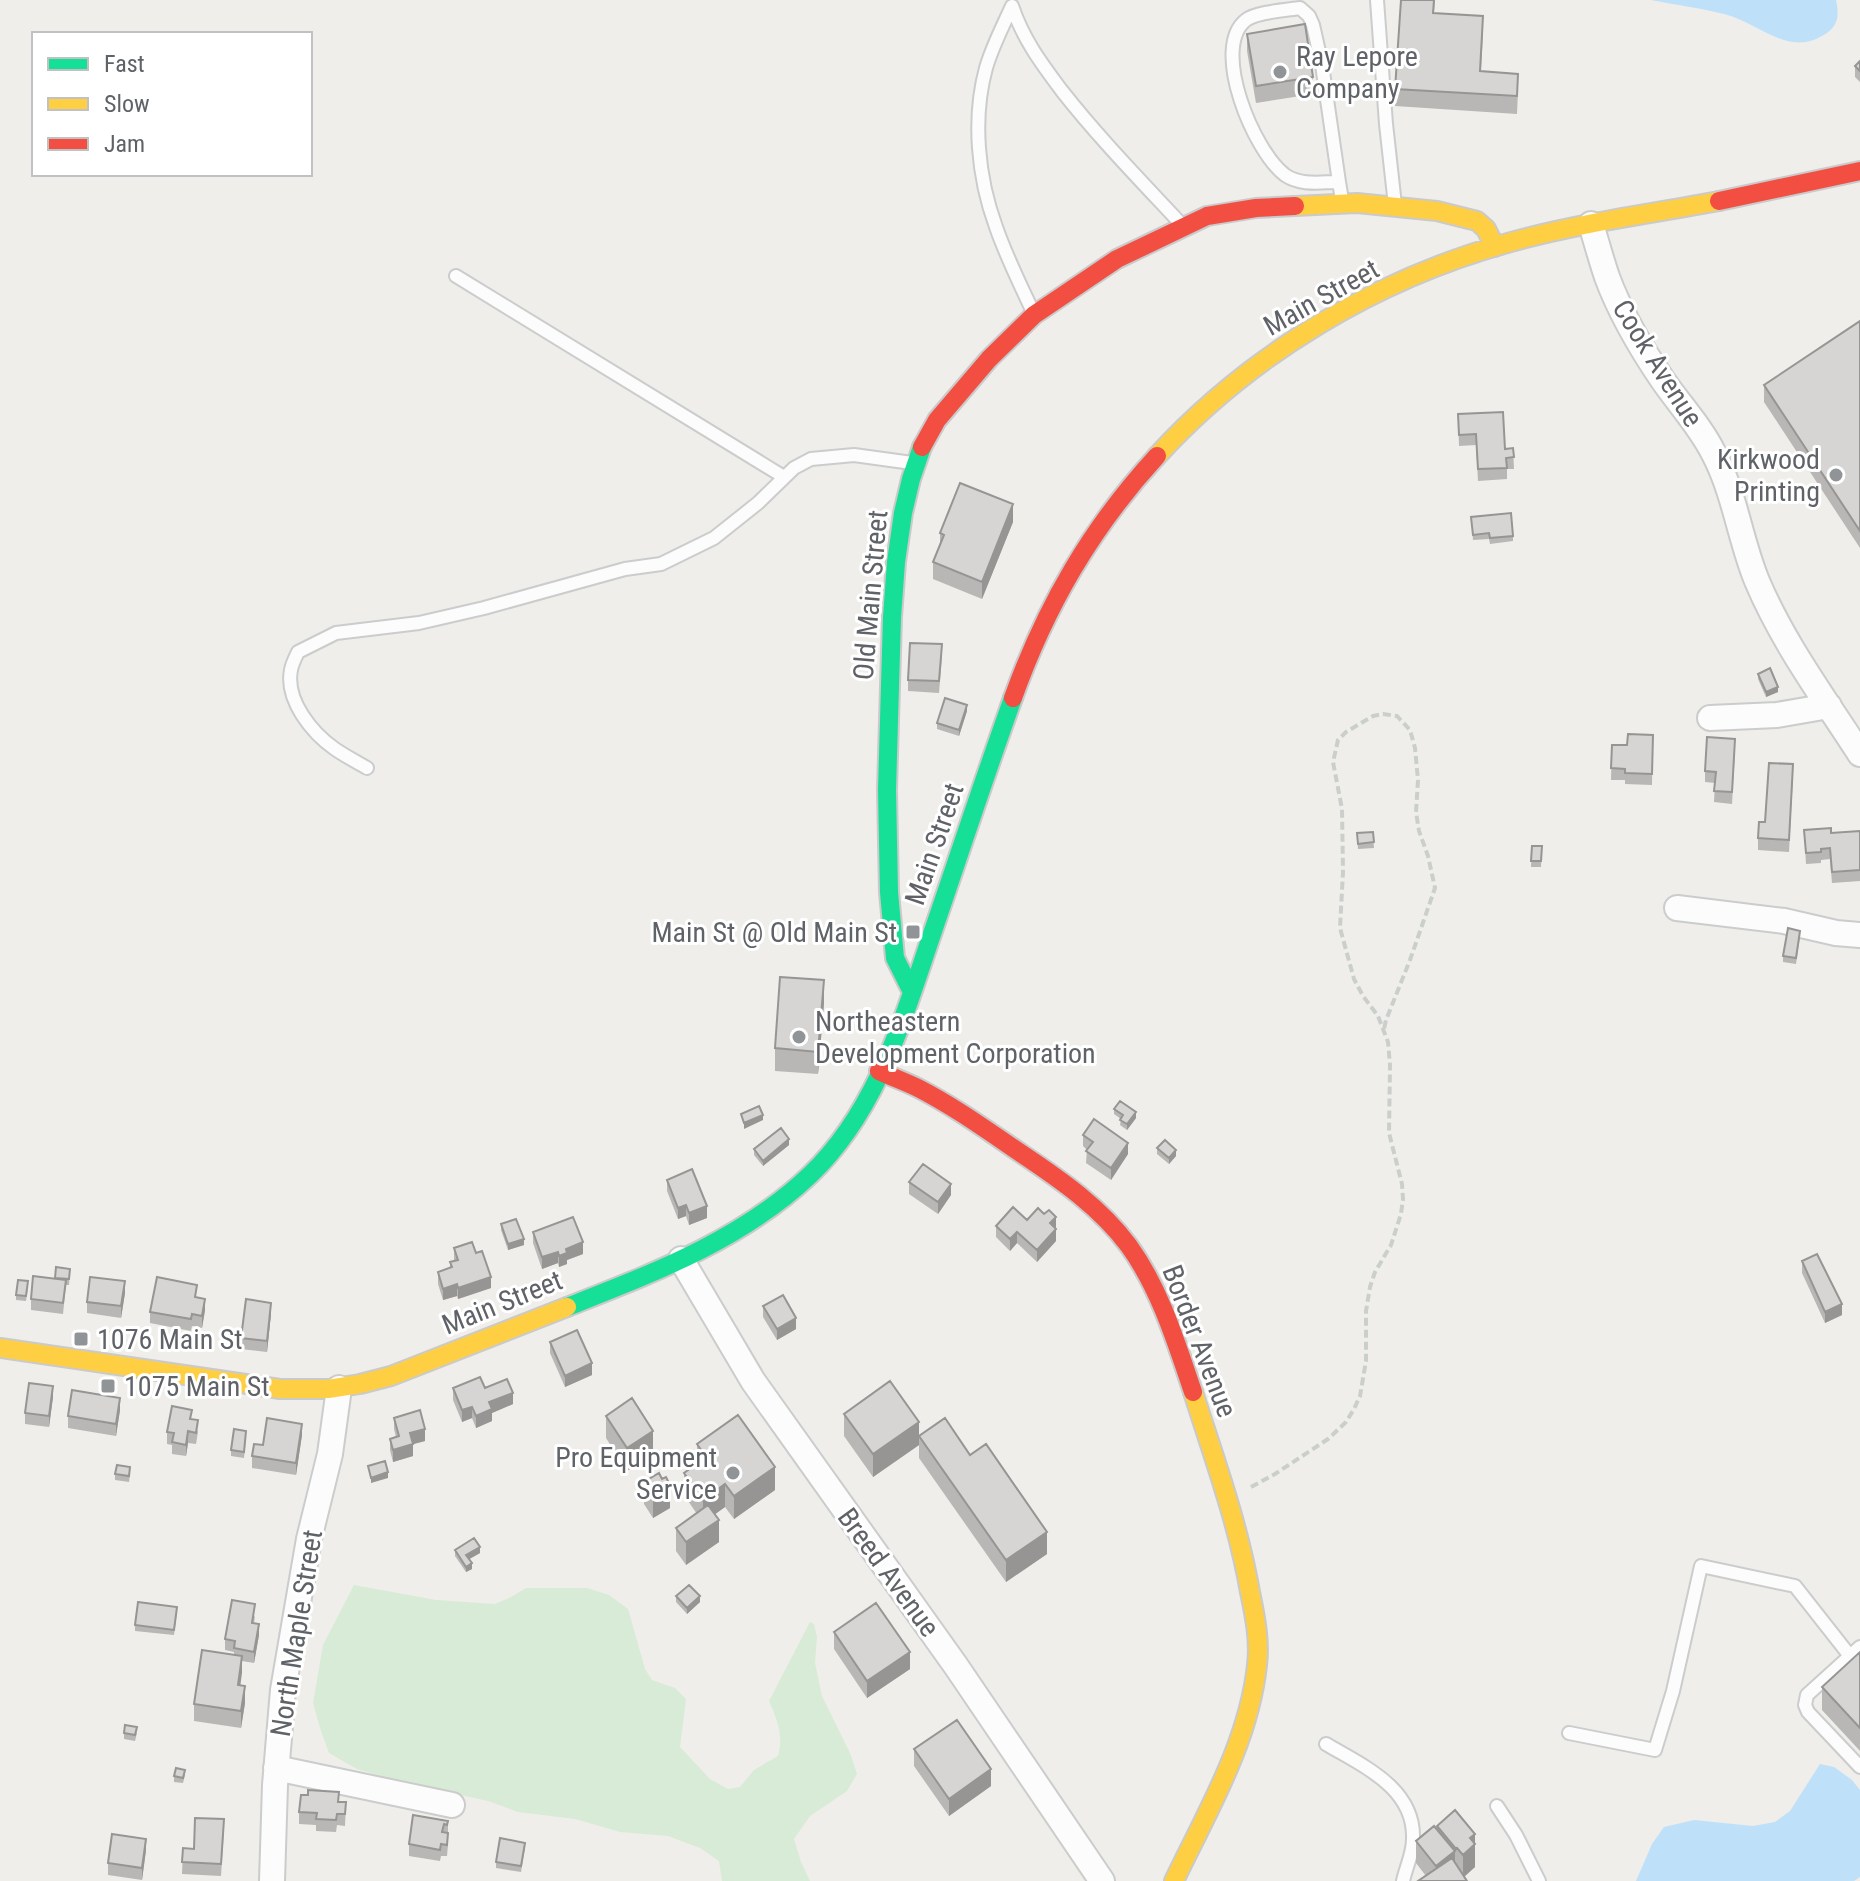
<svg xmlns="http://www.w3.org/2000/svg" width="1860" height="1881" font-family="'Roboto Condensed',sans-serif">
	<rect width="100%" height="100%" fill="#efeeea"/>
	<path fill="#d8ebd6" d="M354 1585 436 1600 495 1604 511 1597 526 1588H587L609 1595 628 1609 645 1669 652 1680 675 1688 686 1699 680 1747 710 1779 728 1789 740 1787 754 1770 778 1756C784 1736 777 1719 769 1701L810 1622 814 1624 817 1637 815 1663 822 1696 850 1753 857 1774 847 1791 810 1816 794 1839 801 1862 810 1881H722L719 1861 700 1848 668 1836 620 1832 575 1819 518 1812 488 1801 402 1782 357 1769 329 1753 320 1728 313 1703 323 1645Z"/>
	<path fill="#bfe0f9" d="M1651 0H1836C1839 13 1839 25 1827 33 1789 59 1762 24 1724 14 1701 8 1676 5 1651 0Z
		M1820 1764 1834 1767 1852 1780 1860 1790V1877L1854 1881H1636L1652 1844 1664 1827 1694 1820 1753 1826 1775 1822 1790 1811Z"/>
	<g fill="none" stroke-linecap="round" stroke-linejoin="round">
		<g stroke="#cbcccc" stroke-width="16">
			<path id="lane" d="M1377 0 1386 124 1395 205
				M1339 182C1321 182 1301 186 1285 175 1254 152 1210 48 1246 20 1256 12 1287 10 1300 8L1309 16 1313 25 1322 65 1339 182 1342 200
				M456 276 784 477
				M1033 312C1020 284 1006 256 996 227 978 178 972 119 986 68 992 47 1003 26 1012 6 1023 39 1041 63 1062 91 1099 138 1141 181 1182 225
				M367 768C357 762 345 756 335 749 312 733 285 700 291 670 292 664 295 658 298 652L336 633 419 623 484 608 625 569 661 564 714 538 758 503 794 468 811 459 854 455 912 463
				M1860 1647 1807 1695 1805 1705 1808 1712 1860 1767
				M1569 1733 1655 1750 1673 1691 1701 1566 1795 1586 1850 1656
				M1326 1744C1363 1766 1415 1788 1413 1839 1413 1854 1406 1867 1403 1881
				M1497 1806 1516 1835 1539 1881"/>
		</g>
		<g stroke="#cbcccc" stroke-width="28">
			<path id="street" d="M1591 224C1596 241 1601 259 1607 277 1620 312 1641 348 1662 379 1679 404 1701 427 1714 454 1735 494 1740 540 1757 581 1783 643 1824 698 1860 754
				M1710 718 1777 715 1829 706
				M1677 908 1784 921 1836 933 1860 935
				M681 1259 753 1381 956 1666 1102 1881
				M276 1768 452 1805
				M272 1881 275 1785 283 1690 309 1539 330 1454 339 1388"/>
		</g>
		<g stroke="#cacacb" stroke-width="22">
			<path id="fast" d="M912 992 895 958 889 892 887 790 892 617 896 562 903 513 911 479 922 447
				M567 1307C653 1273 742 1240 810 1175 877 1111 903 1019 932 934 959 855 985 776 1013 698"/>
		</g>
		<g stroke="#cacacb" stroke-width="22">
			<path id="slow" d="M1295 206 1357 203 1437 211 1477 221 1486 229 1495 247
				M1157 456C1250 354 1378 278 1511 242 1579 223 1650 214 1719 201
				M0 1348 280 1389H328L360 1384 391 1376 567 1307
				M1174 1881C1207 1812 1249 1742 1257 1665 1260 1641 1255 1616 1250 1592 1238 1523 1214 1458 1193 1392"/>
		</g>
		<g stroke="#cacacb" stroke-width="22">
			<path id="jam" d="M1719 201 1860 171
				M922 447 937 420 989 359 1034 315 1117 259 1207 216 1256 208 1295 206
				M1013 698C1046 606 1091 528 1157 456
				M879 1071C892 1077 906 1082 918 1088 955 1107 988 1131 1022 1154 1061 1180 1101 1208 1129 1246 1160 1289 1176 1342 1193 1392"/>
		</g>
		<path stroke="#cacfcc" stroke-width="4" stroke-dasharray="8 4" stroke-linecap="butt" d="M1251 1487 1275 1474 1328 1439 1346 1422 1354 1409 1360 1396 1366 1361V1311L1370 1287 1375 1272 1391 1245 1401 1214 1403 1199 1402 1184 1389 1133 1390 1065 1388 1042 1378 1016 1363 996 1354 979 1340 928 1343 872 1342 809 1333 762 1338 740 1346 732 1373 716 1383 714 1397 716 1410 730 1415 748 1418 780 1416 812 1419 831 1428 856 1435 888 1410 960 1386 1020 1384 1029"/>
		<use href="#lane" stroke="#fdfcfc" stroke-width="12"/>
		<use href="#street" stroke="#fdfcfc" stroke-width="24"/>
		<use href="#fast" stroke="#16e098" stroke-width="18"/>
		<use href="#slow" stroke="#ffcf43" stroke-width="18"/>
		<use href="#jam" stroke="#f24e42" stroke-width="18"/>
	</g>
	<path fill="#b8b7b5" d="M1401 0H1435L1434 13 1483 33 1481 71 1518 91 1517 114 1395 106Z
		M1247 34 1313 77V94L1256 103 1247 51Z
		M1860 61V82L1855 77V66Z
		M1860 321V548L1764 402V385Z
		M1458 414 1505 449 1513 448 1514 469H1507V479L1478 481 1476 445 1459 446Z
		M1471 517 1513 536V541L1490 544 1489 539 1473 540Z
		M1013 522 982 599 933 579V562L940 545V533Z
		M942 656 939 693 908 691V680Z
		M1758 674 1778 692 1766 697 1758 679Z
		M967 711 959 736 937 729V723Z
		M1653 735 1652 785 1625 784V780H1611L1612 745H1627Z
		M1735 751 1732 804 1714 802 1715 783 1705 782V771Z
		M1793 776 1789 852 1758 850V838L1765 822Z
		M1804 830 1831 833 1860 831V881L1832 883 1830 859 1821 860V863L1806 864Z
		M1373 832 1374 848 1358 849 1357 833Z
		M1532 846H1542L1541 867H1531Z
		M1800 936 1796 964 1783 962V956Z
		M824 1003 818 1074 775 1071V1048Z
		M1114 1109 1136 1118 1127 1130 1120 1125 1121 1119 1114 1114Z
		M1083 1135 1128 1154 1111 1180 1086 1163 1087 1150 1083 1146Z
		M789 1145 763 1166 754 1155V1149Z
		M1157 1148 1176 1156 1169 1164 1157 1154Z
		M667 1180 707 1218 689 1225 686 1216 678 1219 667 1191Z
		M909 1182 951 1195 938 1214 909 1194Z
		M1027 1220 1055 1228 1056 1241 1037 1262 1017 1243 1010 1251 996 1237V1226Z
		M501 1224 524 1245 508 1250 501 1230Z
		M533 1232 583 1254 567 1260V1264L559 1267 558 1263 542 1269 533 1243Z
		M454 1248 491 1288 458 1299 457 1296 443 1300 438 1284V1272L450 1268V1262L454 1261Z
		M1802 1261 1842 1315 1825 1323 1802 1273Z
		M70 1269 69 1285H66L63 1314 31 1310V1299L55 1278Z
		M28 1287 26 1301 16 1300V1295Z
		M125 1293 121 1318 87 1313V1302Z
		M197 1298 205 1310 202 1328 192 1326 191 1331 150 1323V1312Z
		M763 1306 796 1329 777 1340 763 1317Z
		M271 1314 267 1352 241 1349V1338Z
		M550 1342 592 1375 565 1387 550 1353Z
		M453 1388H485L513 1404 492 1413V1421L476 1428 472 1418 462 1422 453 1400Z
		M53 1397 49 1427 25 1424V1413Z
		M120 1410 116 1436 68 1428V1416Z
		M844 1414 919 1445 873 1477 844 1436Z
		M606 1416 653 1453 627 1471 606 1438Z
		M394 1418 425 1441 413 1444V1456L393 1462 390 1450V1439L396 1437 394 1429Z
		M192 1419 198 1432 196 1444 188 1443 186 1456 172 1454V1445L167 1444V1432Z
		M302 1435 296 1475 252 1468V1456L263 1445Z
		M919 1436 970 1455 1047 1554 1006 1582 919 1458Z
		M246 1437 244 1458 231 1456V1450Z
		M697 1444 775 1490 734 1519 725 1507 715 1514 719 1542 686 1565 676 1551V1528L697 1514 684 1495V1473L697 1464Z
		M130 1473 129 1482 115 1480V1474Z
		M644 1482 670 1508 653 1518 644 1504Z
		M455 1550 480 1553 469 1559 472 1569 466 1572 455 1556Z
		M676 1596 700 1602 687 1614 676 1602Z
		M177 1612 174 1635 135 1631V1625Z
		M255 1616 254 1623 259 1635 254 1663 242 1661 240 1685 245 1703 241 1728 194 1721V1704L234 1655V1652L225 1650V1639Z
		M834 1632 910 1669 867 1698 834 1649Z
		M1860 1652V1751L1822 1710V1687Z
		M124 1733H137L135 1741 124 1739Z
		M914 1749 991 1786 949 1816 914 1766Z
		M185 1775 183 1783 174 1782V1776Z
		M339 1802H346L345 1826 337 1825 336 1832 316 1831V1825L299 1824V1812Z
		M448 1821V1845L447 1856H441L440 1861 409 1856V1844Z
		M1437 1826 1475 1834V1867L1464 1876H1426L1416 1863V1841L1437 1829Z
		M224 1831 221 1876 182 1874 183 1848 194 1849Z
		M525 1848 521 1872 496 1868V1862Z
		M146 1850 142 1880 108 1875V1863Z"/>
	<path fill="#969594" d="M1013 504V522L982 599V582Z
		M1778 687V692L1766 697V692Z
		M967 705V711L959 736V730Z
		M824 980V1003L818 1074V1052Z
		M1136 1112V1118L1127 1130V1124Z
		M763 1115V1120L744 1129V1123Z
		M789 1139V1145L763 1166V1161Z
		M1128 1143V1154L1111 1180V1168Z
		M1176 1150V1156L1169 1164V1158Z
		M951 1184V1195L938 1214V1202Z
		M686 1205V1216L678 1219V1208Z
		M707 1206V1218L689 1225V1213Z
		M1056 1217V1228L1050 1223Z
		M1056 1229V1241L1037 1262V1250Z
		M1017 1232V1243L1010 1251V1239Z
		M524 1239V1245L508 1250V1244Z
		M583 1242V1254L567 1260V1264L559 1267V1256L566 1249Z
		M558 1252V1263L542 1269V1257Z
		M491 1277V1288L458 1299V1288Z
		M125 1281V1293L121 1318V1306Z
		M457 1284V1296L443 1300V1289Z
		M205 1299V1310L202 1328V1316Z
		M271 1303V1314L267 1352V1341Z
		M1842 1304V1315L1825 1323V1312Z
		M796 1318V1329L777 1340V1329Z
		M592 1363V1375L565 1387V1376Z
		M53 1386V1397L49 1427V1416Z
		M513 1393V1404L492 1413V1421L476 1428V1416L489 1402Z
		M120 1398V1410L116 1436V1424Z
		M472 1407V1418L462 1422V1410Z
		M919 1422V1445L873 1477V1454Z
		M302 1424V1435L296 1475V1463Z
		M425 1429V1441L410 1445V1433Z
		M188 1431V1443L186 1456V1445Z
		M653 1431V1453L627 1471V1448Z
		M413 1444V1456L393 1462V1450Z
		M775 1467V1490L734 1519V1496Z
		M388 1472V1478L371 1483V1478Z
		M725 1484V1507L703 1523V1500Z
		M670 1485V1508L653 1518V1496Z
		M719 1520V1542L686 1565V1542Z
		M1047 1532V1554L1006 1582V1560Z
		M480 1547V1553L466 1561V1555Z
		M472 1563V1569L466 1572V1567Z
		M700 1596V1602L687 1614V1608Z
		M259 1624V1635L254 1663V1652Z
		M910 1652V1669L867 1698V1681Z
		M242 1656V1673L238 1702V1685Z
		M245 1686V1703L241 1728V1711Z
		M991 1769V1786L949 1816V1799Z
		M1475 1834V1867L1463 1878V1855L1470 1838Z
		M146 1839V1850L142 1880V1868Z
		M1455 1851V1874L1436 1881V1866Z"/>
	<path fill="#d6d5d3" stroke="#969594" stroke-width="2" d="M1401 0H1434L1433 13 1483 16 1480 71 1518 74 1517 96 1395 89Z
		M1305 24 1313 77 1256 86 1247 34Z
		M1860 61V71L1855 66Z
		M1860 321V531L1764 385Z
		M1503 412 1505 449 1513 448 1514 457 1506 458 1507 468 1478 469 1476 434 1459 435 1458 414Z
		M960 483 1013 504 982 582 933 562 944 535 940 533Z
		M1511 513 1513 536 1490 538 1489 533 1473 535 1471 517Z
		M910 643 942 644 939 681 908 680Z
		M1770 668 1778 687 1766 692 1758 674Z
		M945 698 967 705 959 730 937 723Z
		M1628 734 1653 735 1652 774 1625 773V769L1611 768 1612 745H1627Z
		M1707 737 1735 739 1732 792 1714 791 1716 772 1705 771Z
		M1769 763 1793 764 1789 840 1758 838 1759 822H1765Z
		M1831 828V833L1860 831V870L1832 872 1830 848 1821 849V852L1806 853 1804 830Z
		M1373 832 1374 842 1358 844 1357 833Z
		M1532 846H1542L1541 861H1531Z
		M1788 928 1800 931 1796 958 1783 956Z
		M780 977 824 980 818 1052 775 1048Z
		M1120 1101 1136 1112 1127 1124 1120 1120 1123 1115 1114 1109Z
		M759 1106 763 1115 744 1123 741 1114Z
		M1094 1119 1128 1143 1111 1168 1086 1151 1093 1142 1083 1135Z
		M781 1128 789 1139 763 1161 754 1149Z
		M1165 1140 1176 1150 1169 1158 1157 1148Z
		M923 1164 951 1184 938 1202 909 1182Z
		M692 1169 707 1206 689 1213 686 1205 678 1208 667 1180Z
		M1013 1207 1027 1220 1038 1208 1044 1214 1049 1210 1056 1217 1050 1223 1056 1229 1037 1250 1017 1232 1010 1239 996 1226Z
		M573 1217 583 1242 566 1249 567 1253 559 1256 558 1252 542 1257 533 1232Z
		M516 1219 524 1239 508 1244 501 1224Z
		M472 1242 476 1253 482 1251 491 1277 458 1288 457 1284 443 1289 438 1272 452 1267 450 1262 458 1260 454 1248Z
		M1817 1254 1842 1304 1825 1312 1802 1261Z
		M56 1267 70 1269 69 1279 55 1278Z
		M33 1276 66 1280 63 1303 31 1299Z
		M90 1277 125 1281 121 1306 87 1302Z
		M157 1277 197 1285 195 1297 205 1299 202 1316 192 1314 191 1319 150 1312Z
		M18 1280 28 1281 26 1296 16 1295Z
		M783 1295 796 1318 777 1329 763 1306Z
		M246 1299 271 1303 267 1341 241 1338Z
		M577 1330 592 1363 565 1376 550 1342Z
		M480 1377 485 1388 507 1379 513 1393 489 1402 492 1409 476 1416 472 1407 462 1410 453 1388Z
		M890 1381 919 1422 873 1454 844 1414Z
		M29 1383 53 1386 49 1416 25 1413Z
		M72 1390 120 1398 116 1424 68 1416Z
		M632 1398 653 1431 627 1448 606 1416Z
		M172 1406 192 1410 190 1419 198 1420 196 1433 188 1431 186 1445 172 1442 174 1433 167 1432Z
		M420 1410 425 1429 410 1433 413 1444 393 1450 390 1439 399 1436 394 1418Z
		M738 1415 775 1467 734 1496 725 1484 703 1500 684 1473 706 1457 697 1444Z
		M267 1418 302 1424 296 1463 252 1456 254 1444 263 1445Z
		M945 1418 970 1455 986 1444 1047 1532 1006 1560 919 1436Z
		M234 1429 246 1431 244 1452 231 1450Z
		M385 1461 388 1472 371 1478 368 1466Z
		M117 1465 130 1467 129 1476 115 1474Z
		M659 1473 662 1479 666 1477 670 1485 653 1496 644 1482Z
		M708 1505 719 1520 686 1542 676 1528Z
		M474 1538 480 1547 466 1555 472 1563 466 1567 455 1550Z
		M689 1585 700 1596 687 1608 676 1596Z
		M232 1600 255 1604 252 1623 259 1624 254 1652 234 1648 235 1641 225 1639Z
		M138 1602 177 1607 174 1630 135 1625Z
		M876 1603 910 1652 867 1681 834 1632Z
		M202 1650 242 1656 238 1685 245 1686 241 1711 194 1704Z
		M1860 1652V1728L1822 1687Z
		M957 1720 991 1769 949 1799 914 1749Z
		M125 1725 137 1727 135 1735 124 1733Z
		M176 1768 185 1770 183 1778 174 1776Z
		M308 1790 339 1792 338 1802H346L345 1814H337L336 1820 316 1819 317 1813 299 1812 301 1795H308Z
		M1455 1810 1475 1834 1470 1838 1475 1844 1463 1855 1457 1848 1456 1849 1437 1826Z
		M413 1815 448 1821 447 1825 444 1824 442 1832 448 1833 447 1845 441 1844 440 1850 409 1844Z
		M195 1818 224 1819 221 1864 182 1862 183 1848 194 1849Z
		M1434 1826 1455 1851 1436 1866 1416 1841Z
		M112 1834 146 1839 142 1868 108 1863Z
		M500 1838 525 1843 521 1866 496 1862Z
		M1452 1858 1467 1881H1418Z"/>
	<g fill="#919496" stroke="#fff" stroke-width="3">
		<circle cx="1280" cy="72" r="8"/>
		<circle cx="1836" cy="475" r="8"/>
		<rect x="905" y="924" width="16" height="16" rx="4"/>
		<circle cx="799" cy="1037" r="8"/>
		<rect x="73" y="1331" width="16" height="16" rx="4"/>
		<rect x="100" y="1378" width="16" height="16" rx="4"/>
		<circle cx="733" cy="1473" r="8"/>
	</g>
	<g text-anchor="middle" stroke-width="6" stroke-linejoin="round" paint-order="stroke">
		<g font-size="28" fill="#5f6368" stroke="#fff" text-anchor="start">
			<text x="1296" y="66">Ray Lepore<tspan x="1296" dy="32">Company</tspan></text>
			<text x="1820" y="469" text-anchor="end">Kirkwood<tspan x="1820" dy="32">Printing</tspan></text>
			<text x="897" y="942" text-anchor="end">Main St @ Old Main St</text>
			<text x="815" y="1031">Northeastern<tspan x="815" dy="32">Development Corporation</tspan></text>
			<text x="97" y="1349">1076 Main St</text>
			<text x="124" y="1396">1075 Main St</text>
			<text x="717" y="1467" text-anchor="end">Pro Equipment<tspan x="717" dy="32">Service</tspan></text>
		</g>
		<g font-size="28" fill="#5f6368" stroke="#fff">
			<text transform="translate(1321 297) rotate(-29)" y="10">Main Street</text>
			<text transform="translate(1658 363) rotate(58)" y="10">Cook Avenue</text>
			<text transform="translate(870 595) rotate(-85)" y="10">Old Main Street</text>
			<text transform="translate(934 844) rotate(-71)" y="10">Main Street</text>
			<text transform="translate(502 1302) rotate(-22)" y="10">Main Street</text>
			<text transform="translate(1200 1341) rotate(69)" y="10">Border Avenue</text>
			<text transform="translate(889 1572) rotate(54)" y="10">Breed Avenue</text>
			<text transform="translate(296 1633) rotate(-81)" y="10">North Maple Street</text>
		</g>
	</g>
	<rect x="32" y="32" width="280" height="144" fill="#ffffff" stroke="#bfc1c3" stroke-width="2"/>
	<rect x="48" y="58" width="40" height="12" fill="#16e098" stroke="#bfc1c3" stroke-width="2"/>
	<text x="104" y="72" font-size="24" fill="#5f6368">Fast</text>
	<rect x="48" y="98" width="40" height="12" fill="#ffcf43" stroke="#bfc1c3" stroke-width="2"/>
	<text x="104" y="112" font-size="24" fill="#5f6368">Slow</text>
	<rect x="48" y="138" width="40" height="12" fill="#f24e42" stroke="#bfc1c3" stroke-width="2"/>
	<text x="104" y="152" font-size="24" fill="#5f6368">Jam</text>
</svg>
